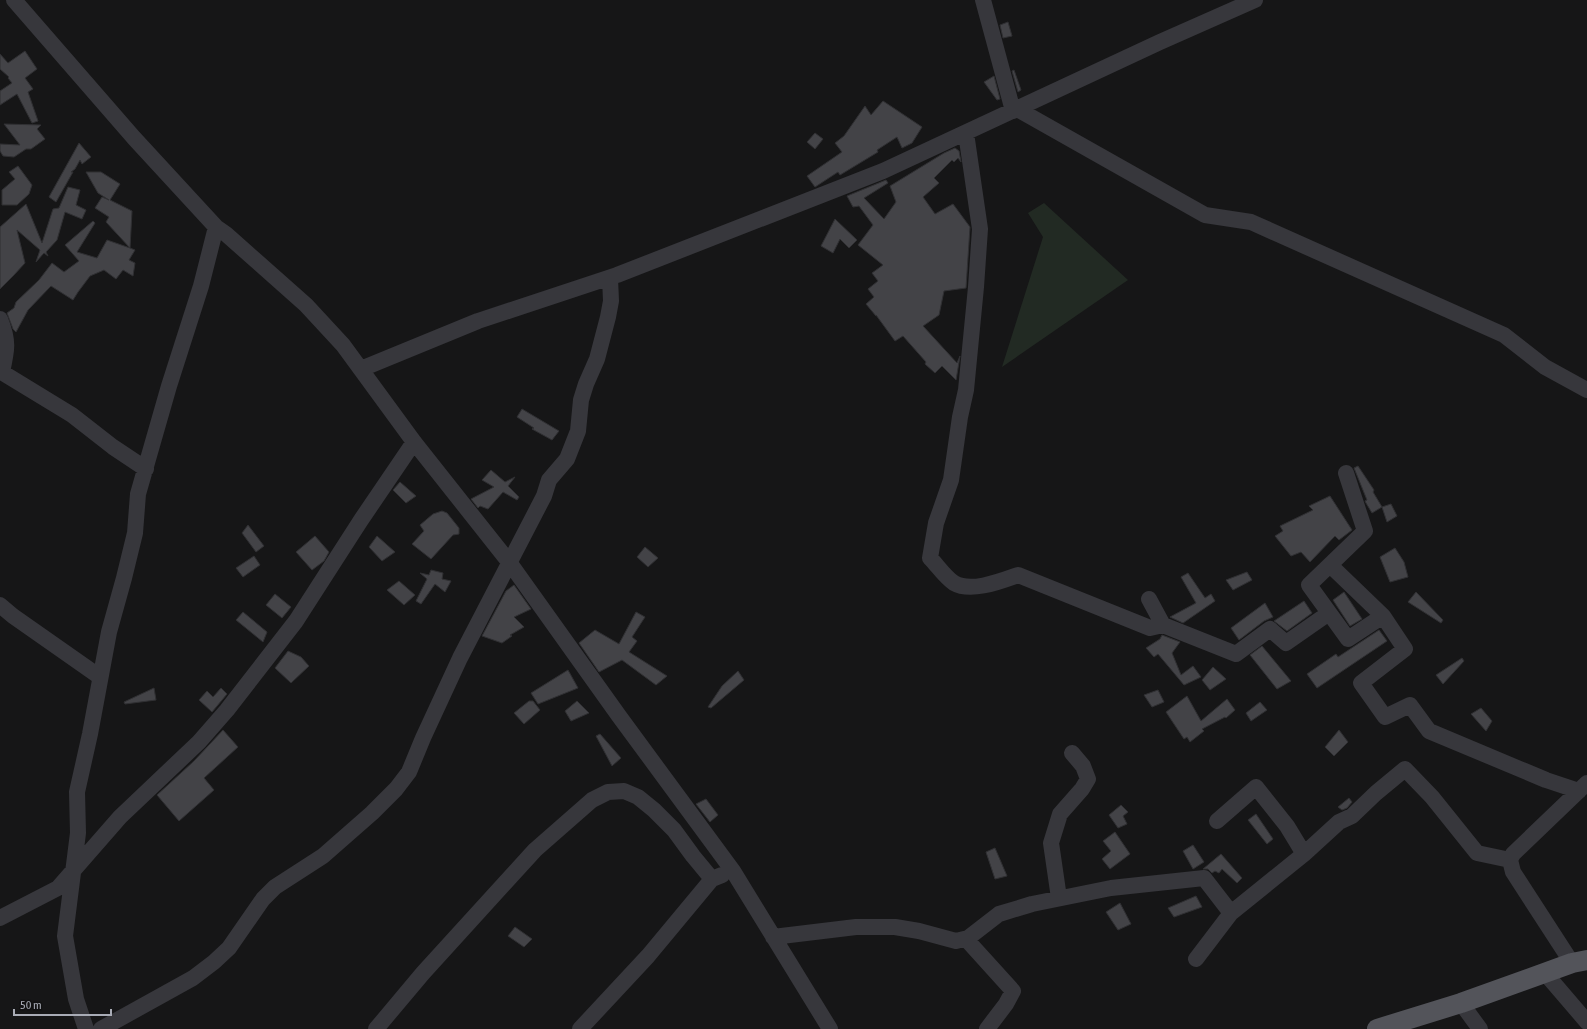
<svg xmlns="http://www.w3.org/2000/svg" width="1587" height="1029" font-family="'Asap Condensed',sans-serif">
	<rect width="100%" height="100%" fill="#161617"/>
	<path fill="#222a23" d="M1044 203 1128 280 1002 367 1043 237 1028 213Z"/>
	<path fill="#434347" stroke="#303033" d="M1008 22 1012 36 1003 38 1000 25Z
		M25 51 37 69 25 78 33 89 28 92 38 121 32 123 17 94 0 105V91L12 83 8 78 9 77 0 69V54L8 63Z
		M1014 70 1021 90 1018 92 1012 71Z
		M994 76 1000 99 997 100 984 82Z
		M883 101 922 127 912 143 902 148 897 137 877 150 878 152 840 175 838 172 815 187 807 176 842 152 835 143 844 136 865 106 871 115Z
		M4 124 41 125 37 129 45 139 31 149H26L14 157 3 156 0 151V144L20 145Z
		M815 133 823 139 815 149 807 142Z
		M79 143 91 157 82 164 80 160 75 169 71 172H73L56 202 49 197Z
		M955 148 959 151 961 162 958 158 954 162 952 160 934 178 939 183 923 197 935 214 953 204 970 227 966 288 944 291 939 315 923 326 957 363 960 356 956 380 942 366 935 373 925 364 926 362 903 336 895 341 876 315V316L866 304 874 297 868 289 878 281 872 273 883 265 858 245 873 225 859 206 853 207 847 196 886 180 888 183 864 198 884 219 896 202 890 186 944 153Z
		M18 166 32 185 29 194 17 205H2V190L15 179 9 172Z
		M86 172H101L120 184 110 200 132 211 130 248 135 250 129 260 135 263 133 276 123 270 116 279 104 270 90 276 78 292 73 300 51 286 28 310 16 332 13 329 7 313 14 308 16 302 39 280 52 263 64 272 79 261 65 245 93 221 95 223 77 252 97 258 107 240 130 248 106 222 109 217 95 208 102 197 109 200 98 193Z
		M68 187 80 190 76 205 86 210 82 219 65 212 57 240 46 252 48 256 44 253 36 262 40 250 17 230 25 263 14 275 0 289V227L26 204 42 243 53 209 59 208Z
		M835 219 857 240 849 248 840 239 833 253 821 246Z
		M522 409 559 431 552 440 532 429 534 428 517 417Z
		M1358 466 1374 490 1373 492 1382 507 1372 513 1366 503 1365 501 1367 500 1354 468Z
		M491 470 505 482 515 477 508 486 519 497 517 500 503 492 488 509 480 506 478 508 471 499 494 487 482 480Z
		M400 482 416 496 406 503 393 490Z
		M1330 496 1352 530 1339 540 1335 536 1310 562 1301 552 1291 556 1275 536 1283 531 1280 526 1313 510 1309 506Z
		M1391 504 1397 516 1387 522 1382 507Z
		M442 511 447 513 459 528V534L453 535 431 559 412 544 424 531 420 525 433 514Z
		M248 525 264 546 256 552 242 533Z
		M315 536 329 552 324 561 312 570 296 552Z
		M377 536 395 552 382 561 369 547Z
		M645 547 658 558 648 567 637 557Z
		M1395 548 1404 562 1408 577 1390 582 1380 557Z
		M254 556 260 565 243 577 236 568Z
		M431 570 443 573 442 579 451 581 445 592 435 584 421 604 416 601 427 579 420 573 429 575Z
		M1247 572 1252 580 1233 590 1226 580Z
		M1188 573 1205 598 1211 594 1215 601 1183 623 1170 617 1196 603 1181 577Z
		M399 581 415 595 404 605 387 590Z
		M514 585 531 609 514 617 524 627 510 635 512 636 502 643 482 636 506 591Z
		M1344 592 1362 619 1350 626 1333 600Z
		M1416 592 1443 620 1441 623 1408 602Z
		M275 594 291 607 282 618 266 605Z
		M1304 601 1312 613 1287 631 1274 621Z
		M1265 603 1273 617 1264 621 1239 640 1231 628Z
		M243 612 267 632 263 642 236 620Z
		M636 612 645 617 632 637 637 641 629 652 667 676 656 685 622 660 599 672 579 643 595 630 619 644Z
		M1379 630 1387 641 1317 688 1307 674 1336 654 1338 657Z
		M1162 635 1180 642 1172 653 1181 675 1193 666 1201 677 1184 685 1158 654 1154 657 1146 648 1160 639Z
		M1262 646 1291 681 1277 689 1250 655Z
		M288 651 301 657 309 666 291 683 275 668Z
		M1462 658 1464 661 1443 684 1436 675Z
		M1213 667 1226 679 1210 690 1202 680Z
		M568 670 578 688 538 704 531 693Z
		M738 671 744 680 711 708 708 707 722 686Z
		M154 688 156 700 125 704 124 702Z
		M221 688 227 694 212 712 199 700 207 691 213 697Z
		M1158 690 1164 702 1152 707 1144 695Z
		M1187 696 1201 721 1227 699 1235 710 1226 718 1225 717 1202 729 1204 731 1190 742 1187 737 1184 739 1166 712Z
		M529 701H533L540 710 524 724 514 713Z
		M577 701 589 713 571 721 565 711Z
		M1260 702 1267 710 1251 721 1246 713Z
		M1481 708 1492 721 1486 731 1471 714Z
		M223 730 238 747 204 778 214 790 179 821 157 795 194 761Z
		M1339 730 1348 742 1334 756 1325 747Z
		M600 734 621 758 612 766 596 736Z
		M1349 798 1352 802 1347 808 1342 810 1338 807Z
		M706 799 718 815 710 822 696 804Z
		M1121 805 1128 812 1123 816 1127 824 1118 828 1109 815Z
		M1256 814 1273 839 1267 844 1248 820Z
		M1115 832 1130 854 1110 869 1102 859 1111 851 1103 841Z
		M1193 845 1204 862 1193 869 1183 851Z
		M995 848 1007 876 995 879 986 852Z
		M1221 854 1242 878 1237 883 1222 869 1219 873 1215 871 1212 873 1208 869H1203Z
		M1196 896 1202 907 1174 917 1168 908Z
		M1120 903 1131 924 1118 930 1106 912Z
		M515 927 532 939 524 947 508 936Z"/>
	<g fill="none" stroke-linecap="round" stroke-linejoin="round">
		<path stroke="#37373c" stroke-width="16" d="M14 0 134 138 216 227 226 234 306 305 343 345 414 442 509 562 619 716 733 871 830 1029
			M983 0 1013 111
			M1017 109 1205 215 1251 222 1504 335 1545 367 1587 390
			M966 133 980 229 976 287 966 390 960 417 951 480 936 523 930 558C937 565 945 577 954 583 971 593 1001 581 1018 575L1150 628 1163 625
			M0 319C9 341 7 350 2 372
			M361 369 478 321 617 275 883 171 1160 42 1255 0
			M0 371 72 415 113 447 146 469
			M1346 473 1365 531 1309 585 1348 639 1383 616 1405 649 1361 683 1385 717 1410 705 1429 731 1546 780 1579 791
			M1330 565 1383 616
			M1149 599 1163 625 1236 654 1270 629 1286 643 1329 613
			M0 605 13 616 100 677
			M1217 821 1256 787 1287 826 1304 854
			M1059 898 1051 843 1060 814 1082 789 1088 779 1083 766 1072 753
			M0 918 58 888 120 817 199 742 227 710 296 621 361 520 414 442
			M773 937 856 927H895L919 931 956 941 968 938 999 914 1032 904 1111 888 1204 878 1231 913
			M966 939 1013 991 1006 1004 987 1029
			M1196 959 1231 913 1304 854 1339 822 1352 816 1376 793 1405 769 1432 797 1477 853 1510 860
			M1572 963 1513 872 1510 860 1513 854 1587 783
			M1545 973 1587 1022
			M1461 1003 1480 1029
			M86 1029 76 999 65 936 78 833 77 792 90 734 109 632 124 578 135 533 138 494 169 386 201 286 216 227
			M101 1029 193 978 214 962 229 948 263 899 275 887 323 856 372 813 396 789 409 772 423 738 460 658 544 496 549 480 567 459 578 431 581 400 586 384 597 359 608 317 611 301 610 278
			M376 1029 423 973 535 850 592 800 608 792 624 791 638 797 654 810 674 830 693 856 712 879
			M580 1029 648 956 712 879 722 875"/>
		<path stroke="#53545a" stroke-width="20" d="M1377 1029 1461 1003 1572 963 1587 960"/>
	</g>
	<path d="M14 1009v6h97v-6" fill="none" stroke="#a9acb6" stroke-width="2"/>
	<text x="20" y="1009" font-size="12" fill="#a9acb6" stroke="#111112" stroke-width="3" paint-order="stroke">50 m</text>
</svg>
